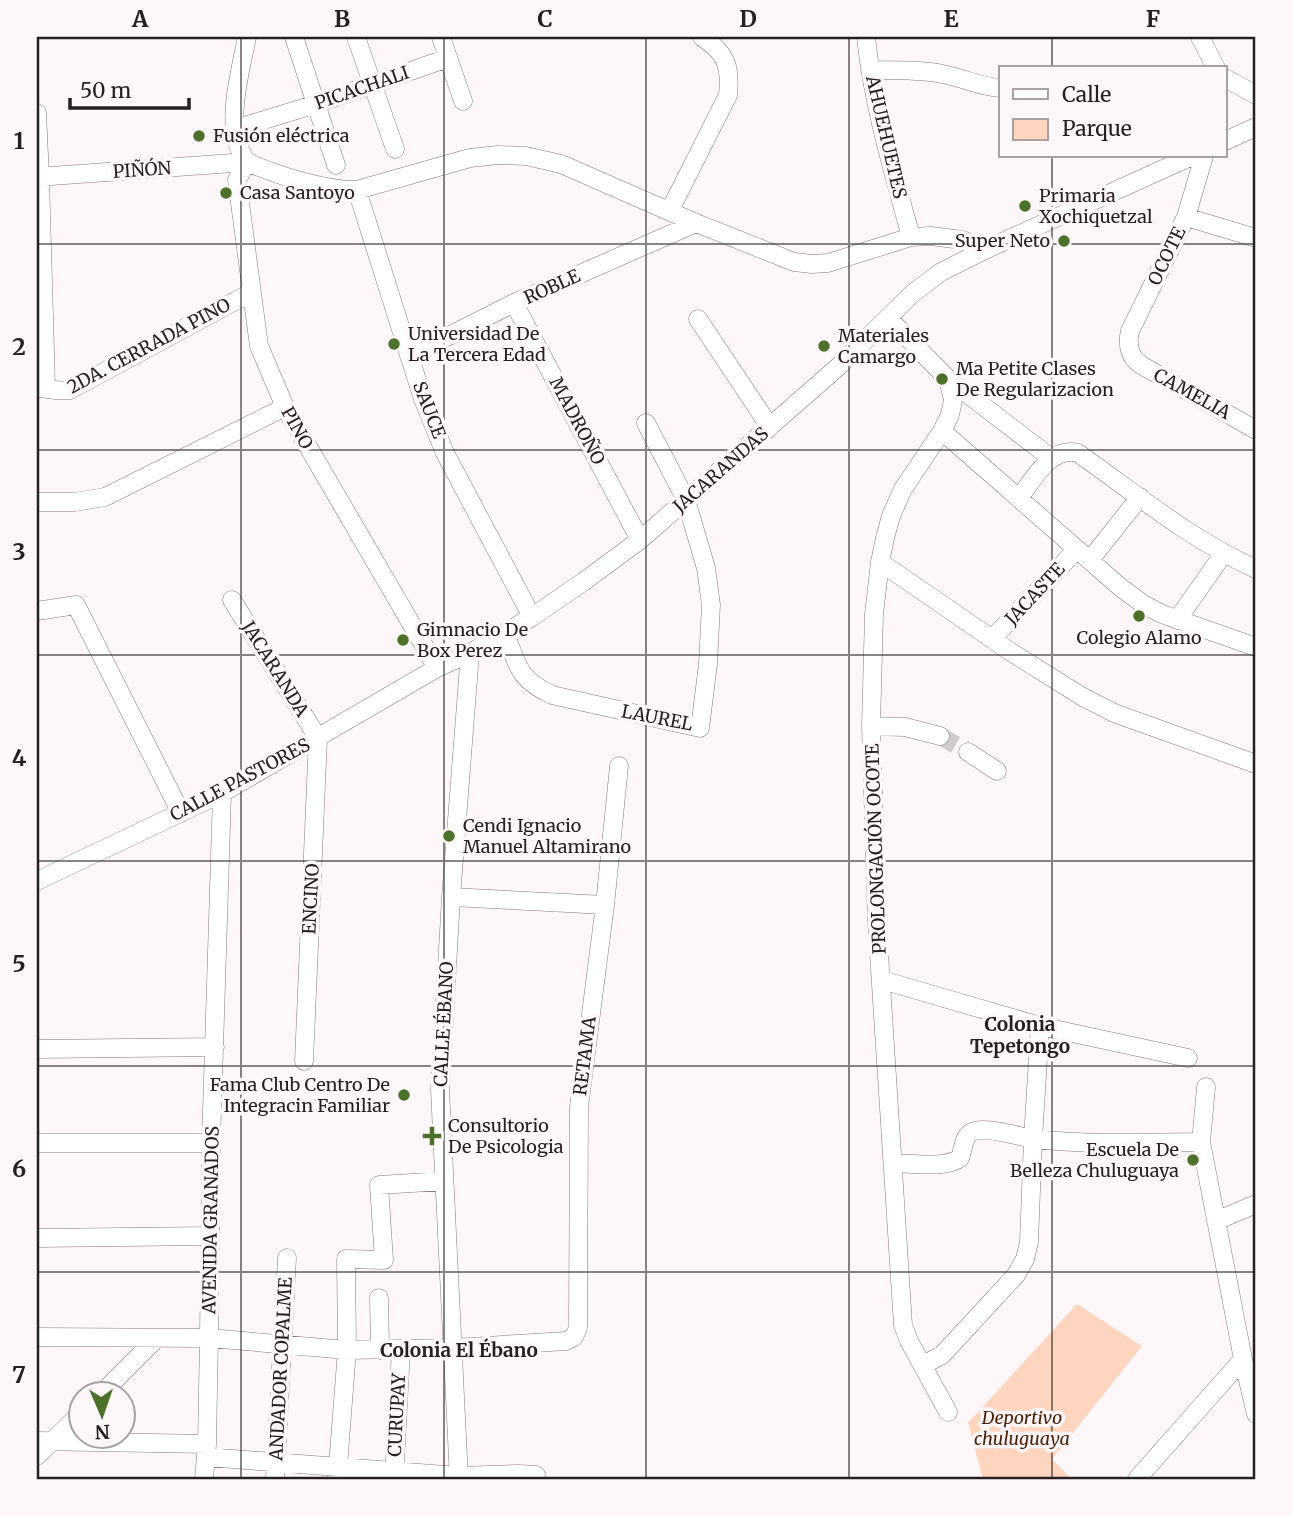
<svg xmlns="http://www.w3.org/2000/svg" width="1293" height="1516" font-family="Merriweather,serif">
	<rect width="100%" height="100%" fill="#fef7f9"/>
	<path fill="#fed5bf" d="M1077 1304 1142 1346 1052 1459 1071 1479H983L968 1423Z"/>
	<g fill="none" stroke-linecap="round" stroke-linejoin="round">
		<path stroke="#d3ccce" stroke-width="18" stroke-dasharray="18 9" stroke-linecap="butt" d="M940 736 968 752"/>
		<g stroke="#87787d" stroke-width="19">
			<path id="minor" d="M247 37C241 68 229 111 237 142 239 149 243 156 247 162 276 175 326 191 357 190L470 158 498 155 526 156 561 164 696 223 794 262 812 264 828 263 911 237 931 236 962 240 987 249
				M294 37 336 165
				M356 37 395 149
				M441 37 463 101
				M866 37C873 105 893 171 911 237
				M1200 37 1216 68
				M870 70C895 71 922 69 947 75 966 79 981 87 1001 88
				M1225 78 1256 95
				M37 113 40 177 46 388
				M235 129 316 104 448 58
				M1225 141 1256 127
				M1204 156 1186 217 1130 331C1127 344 1129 357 1141 365L1256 430
				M247 162 237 180 259 346 285 407 437 668
				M37 177 247 162
				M357 190 423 399 445 453 532 617
				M670 210 728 95C731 66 726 53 702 37
				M1186 217 1256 238
				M514 303 640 540
				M888 318 948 379 953 400 950 415 942 431 903 489 891 516 885 538 880 562 874 614 871 726 877 922 903 1325 909 1341 948 1412
				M698 319 770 427
				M409 356 514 303 696 223
				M948 379 1051 458
				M37 388C49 388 57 392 70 390L250 293
				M942 431 1120 587 1143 604 1162 614 1256 647
				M1019 498C1034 479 1050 446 1078 453 1136 494 1191 540 1256 569
				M37 502H75L105 497 285 407
				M1090 560 1140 497
				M880 562 1011 652 1081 696 1114 713 1256 764
				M232 600 318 738 304 1061
				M37 611 76 605 181 813
				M1177 620 1224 553
				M505 633C518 666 518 679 552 695L700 728 708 664 711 605 706 568 686 500 646 423
				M992 639 1077 549
				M871 726 905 727 940 736
				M968 752 997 771
				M37 881 222 793 437 668 470 653 532 617 583 582 640 540 838 367 913 293 941 272 987 249 1192 156
				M451 897 605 905
				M882 980 1040 1026 1188 1058
				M37 1049 215 1047
				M1206 1087 1201 1142 1243 1359 1256 1414
				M37 1143H211
				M893 1163C912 1163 945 1169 960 1158 963 1151 963 1138 970 1133 983 1124 1019 1137 1034 1139 1089 1145 1145 1143 1201 1142
				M1216 1221 1256 1204
				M37 1238 210 1236
				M379 1298 380 1350
				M37 1337 209 1338 347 1350 454 1348 566 1341 574 1337 578 1328 579 1107 605 905 619 766
				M923 1365 942 1355 1016 1275 1025 1259 1029 1242 1033 1139 1040 1026
				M101 1394 157 1338
				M37 1441 207 1444
				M37 1456 80 1414
				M206 1457 459 1476 519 1474 536 1475
				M204 1479 207 1444 209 1338 211 1143 222 793
				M275 1479 287 1258
				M337 1479 347 1350 346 1259 384 1260 379 1185 444 1181
				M394 1479 401 1350
				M459 1479 440 1090 451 897 470 653
				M1137 1479 1243 1359"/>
		</g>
		<use href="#minor" stroke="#fff" stroke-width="18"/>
	</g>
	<path fill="none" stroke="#262022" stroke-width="2" stroke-opacity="0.55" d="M241 37V1479M444 37V1479M646 37V1479M849 37V1479M1052 37V68M1052 156V1479M37 244H1256M37 450H1256M37 655H1256M37 861H1256M37 1066H1256M37 1272H1256"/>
	<g fill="#4c712b" stroke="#fef7f9" stroke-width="2.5">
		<circle cx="199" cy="136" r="7"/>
		<circle cx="226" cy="193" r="7"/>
		<circle cx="1025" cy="206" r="7"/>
		<circle cx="1064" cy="241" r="7"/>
		<circle cx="394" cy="344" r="7"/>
		<circle cx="824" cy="346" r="7"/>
		<circle cx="942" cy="379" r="7"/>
		<circle cx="1139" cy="616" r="7"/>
		<circle cx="403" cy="640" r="7"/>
		<circle cx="449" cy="836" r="7"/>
		<circle cx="404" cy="1095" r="7"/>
		<path d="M428.5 1125.5h7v7h7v7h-7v7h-7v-7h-7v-7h7z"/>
		<circle cx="1193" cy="1160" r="7"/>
	</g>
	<g text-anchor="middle" stroke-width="7" stroke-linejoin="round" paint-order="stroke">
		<g font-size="18" fill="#262022" stroke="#fef7f9">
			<text transform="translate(362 88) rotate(-19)" y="6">PICACHALI</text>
			<text transform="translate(886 137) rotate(77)" y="6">AHUEHUETES</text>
			<text transform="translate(142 170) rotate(-4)" y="6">PIÑÓN</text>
			<text transform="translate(1167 256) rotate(-64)" y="6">OCOTE</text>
			<text transform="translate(552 287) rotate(-24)" y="6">ROBLE</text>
			<text transform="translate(149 346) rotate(-28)" y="6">2DA. CERRADA PINO</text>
			<text transform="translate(1192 394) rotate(29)" y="6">CAMELIA</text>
			<text transform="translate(429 410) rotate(69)" y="6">SAUCE</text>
			<text transform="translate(577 421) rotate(62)" y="6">MADROÑO</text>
			<text transform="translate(297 428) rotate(61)" y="6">PINO</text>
			<text transform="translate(721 470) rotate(-41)" y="6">JACARANDAS</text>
			<text transform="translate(1035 594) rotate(-47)" y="6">JACASTE</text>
			<text transform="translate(275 669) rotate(58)" y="6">JACARANDA</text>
			<text transform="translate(657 718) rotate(11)" y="6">LAUREL</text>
			<text transform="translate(240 780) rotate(-28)" y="6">CALLE PASTORES</text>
			<text transform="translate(876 849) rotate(-92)" y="6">PROLONGACIÓN OCOTE</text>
			<text transform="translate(311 899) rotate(-87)" y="6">ENCINO</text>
			<text transform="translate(444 1024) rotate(-87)" y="6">CALLE ÉBANO</text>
			<text transform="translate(585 1056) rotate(-83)" y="6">RETAMA</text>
			<text transform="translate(211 1220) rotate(-89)" y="6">AVENIDA GRANADOS</text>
			<text transform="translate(281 1369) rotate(-87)" y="6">ANDADOR COPALME</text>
			<text transform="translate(397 1415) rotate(-87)" y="6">CURUPAY</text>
		</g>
		<g font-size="18" fill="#262022" stroke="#fef7f9" text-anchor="start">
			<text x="213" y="142">Fusión eléctrica</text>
			<text x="240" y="199">Casa Santoyo</text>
			<text x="1039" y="202">Primaria<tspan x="1039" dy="21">Xochiquetzal</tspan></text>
			<text x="1050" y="247" text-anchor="end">Super Neto</text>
			<text x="408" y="340">Universidad De<tspan x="408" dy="21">La Tercera Edad</tspan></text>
			<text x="838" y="342">Materiales<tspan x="838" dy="21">Camargo</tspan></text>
			<text x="956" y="375">Ma Petite Clases<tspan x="956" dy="21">De Regularizacion</tspan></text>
			<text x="417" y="636">Gimnacio De<tspan x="417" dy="21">Box Perez</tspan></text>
			<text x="1139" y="644" text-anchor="middle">Colegio Alamo</text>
			<text x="463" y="832">Cendi Ignacio<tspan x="463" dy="21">Manuel Altamirano</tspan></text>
			<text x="390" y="1091" text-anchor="end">Fama Club Centro De<tspan x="390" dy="21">Integracin Familiar</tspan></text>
			<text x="448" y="1132">Consultorio<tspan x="448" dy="21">De Psicologia</tspan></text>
			<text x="1179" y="1156" text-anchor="end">Escuela De<tspan x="1179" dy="21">Belleza Chuluguaya</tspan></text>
		</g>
		<g font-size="18" font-style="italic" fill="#492105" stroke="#fef7f9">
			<text x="1022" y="1424">Deportivo<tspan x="1022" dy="21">chuluguaya</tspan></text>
		</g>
		<g font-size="19" font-weight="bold" fill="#262022" stroke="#fef7f9">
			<text x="1020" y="1031">Colonia<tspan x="1020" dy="22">Tepetongo</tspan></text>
			<text x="459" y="1357">Colonia El Ébano</text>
		</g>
	</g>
	<rect width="1293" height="1516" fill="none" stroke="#fef7f9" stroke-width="77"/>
	<rect x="999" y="66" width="228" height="91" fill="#fef7f9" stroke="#a8a1a3" stroke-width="2"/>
	<rect x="1013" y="89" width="35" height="10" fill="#ffffff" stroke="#a8a1a3" stroke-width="2"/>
	<text x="1062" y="102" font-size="21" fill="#262022">Calle</text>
	<rect x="1013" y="119" width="35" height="21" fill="#fed5bf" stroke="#a8a1a3" stroke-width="2"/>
	<text x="1062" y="136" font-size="21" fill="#262022">Parque</text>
	<g transform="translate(102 1415) rotate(178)"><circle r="33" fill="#fef7f9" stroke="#a8a1a3" stroke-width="2"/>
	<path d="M0-5L12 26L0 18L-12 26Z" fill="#4c712b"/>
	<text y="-10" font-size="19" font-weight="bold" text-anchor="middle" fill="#262022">N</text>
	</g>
	<path d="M70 98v10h119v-10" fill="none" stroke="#262022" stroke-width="3.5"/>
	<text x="80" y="98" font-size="21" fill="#262022" stroke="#fef7f9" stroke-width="5" paint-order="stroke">50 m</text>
	<rect x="38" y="38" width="1216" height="1440" fill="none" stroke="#262022" stroke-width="2.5"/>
	<g font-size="23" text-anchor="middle" font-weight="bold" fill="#262022">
		<text x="140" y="27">A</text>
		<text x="342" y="27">B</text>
		<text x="545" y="27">C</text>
		<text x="748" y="27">D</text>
		<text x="951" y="27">E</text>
		<text x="1153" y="27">F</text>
		<text x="19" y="149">1</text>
		<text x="19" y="355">2</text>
		<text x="19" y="560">3</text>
		<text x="19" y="766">4</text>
		<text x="19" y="972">5</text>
		<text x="19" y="1177">6</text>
		<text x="19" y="1383">7</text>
	</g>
</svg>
